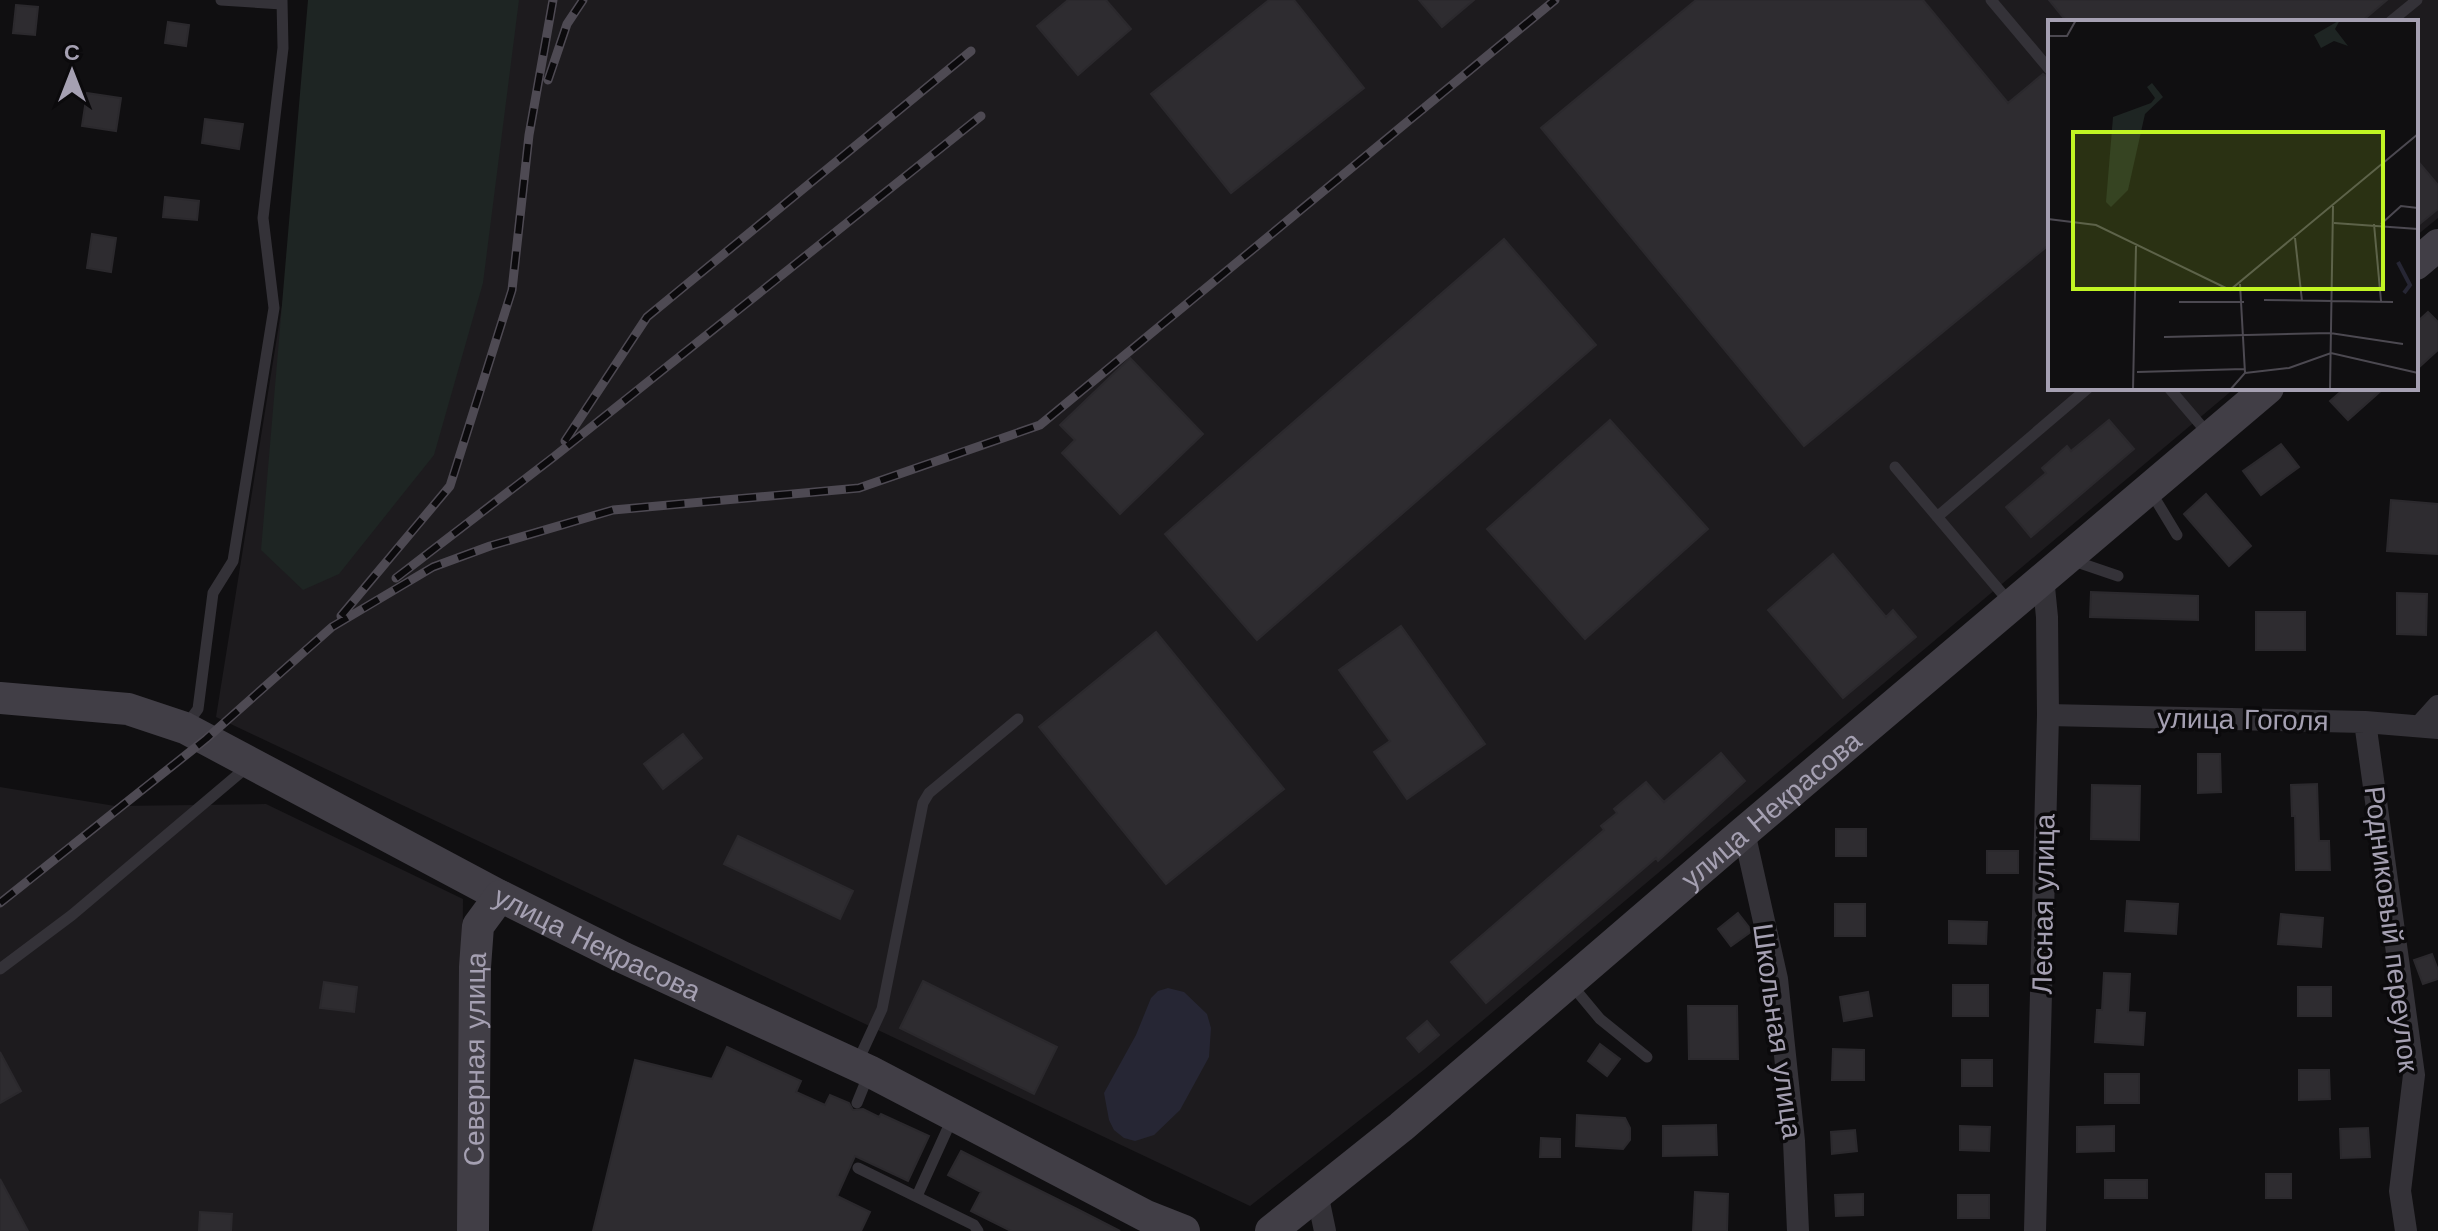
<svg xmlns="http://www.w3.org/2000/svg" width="2438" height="1231" font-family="'Work Sans',sans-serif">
	<rect width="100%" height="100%" fill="#100f11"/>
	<path fill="#1d1b1e" d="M331 0H2438V218L2416 236V22H2050V388H2235L1425 1069 1250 1206 216 717Z
		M0 787 115 806 266 804 463 899 460 1231H0Z"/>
	<path fill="#1e2523" d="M308 0H519L483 283 434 455 339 574 303 590 261 550Z"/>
	<path fill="#262634" d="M1168 988 1184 992 1207 1014 1211 1028 1209 1057 1180 1110 1154 1135 1135 1141 1124 1138 1114 1130 1109 1120 1104 1093 1136 1035 1151 998 1158 991Z"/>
	<path fill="#2e2c30" stroke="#2b292d" stroke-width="2" d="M1068 0H1106L1131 29 1078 75 1037 26Z
		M1269 0H1294L1364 88 1231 193 1151 94Z
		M1419 0H1474L1442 27Z
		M1696 0H1923L2008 103 2043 74 2050 78V244L1804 446 1541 128Z
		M2049 0H2387L2361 22H2067Z
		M16 5 38 7 35 35 13 33Z
		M168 22 189 25 186 46 165 43Z
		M87 93 121 98 116 131 82 126Z
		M205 119 243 124 239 149 202 143Z
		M2416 159 2438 185V209L2416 227Z
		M165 197 199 201 197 220 163 217Z
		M92 234 116 238 111 272 87 268Z
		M1504 239 1596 345 1257 640 1165 534Z
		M2428 312 2438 322V350L2416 370V323Z
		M1130 358 1203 434 1120 514 1062 453 1075 440 1060 425Z
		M2345 388H2384L2348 420 2330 401Z
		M1610 420 1708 529 1585 639 1487 529Z
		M2109 420 2134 449 2031 537 2006 507 2046 473 2042 468 2067 446 2071 451Z
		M2281 444 2299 467 2261 495 2243 471Z
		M2206 494 2251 546 2229 566 2184 514Z
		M2391 500 2438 504V554L2387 551Z
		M1833 554 1886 617 1893 610 1916 637 1843 698 1768 610Z
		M2091 592 2198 596V620L2090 617Z
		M2397 593 2427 594 2426 635 2397 634Z
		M2256 612H2305V650H2256Z
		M1401 626 1485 744 1407 799 1374 752 1390 741 1339 670Z
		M1156 632 1284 789 1166 884 1039 727Z
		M683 734 702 758 663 789 644 764Z
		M1721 753 1745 781 1658 861 1656 858 1486 1003 1451 962 1604 830 1601 826 1617 813 1614 809 1646 782 1664 802Z
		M2198 754H2220L2221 792 2198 793Z
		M2317 784 2319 841H2329L2330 870H2296L2295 816H2292L2291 785Z
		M2092 785 2140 786 2139 840 2091 839Z
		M1836 829H1866V856H1836Z
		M738 836 853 891 840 919 724 864Z
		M1987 851H2018V873H1987Z
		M2127 901 2178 904 2176 934 2125 931Z
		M1835 904H1865V936H1835Z
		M1738 913 1752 931 1731 946 1718 929Z
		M2281 914 2323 918 2321 947 2278 944Z
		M1949 921 1987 922 1986 944 1949 943Z
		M2432 954 2438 970V979L2423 984 2414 960Z
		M2104 973 2130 974 2128 1012 2145 1013 2143 1045 2095 1042 2097 1010H2102Z
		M923 981 1057 1047 1034 1094 900 1028Z
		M324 982 357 987 354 1012 320 1008Z
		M1953 985H1988V1016H1953Z
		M2298 987H2331V1016H2298Z
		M1868 992 1872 1016 1844 1021 1840 997Z
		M1688 1006H1737L1738 1059H1689Z
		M1427 1021 1439 1035 1419 1052 1407 1038Z
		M1600 1044 1620 1059 1607 1076 1588 1061Z
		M727 1047 801 1081 796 1092 825 1105 830 1095 849 1103 853 1110 863 1109 879 1117 881 1114 929 1136 908 1181 855 1156 837 1196 870 1212 861 1231H593L635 1060 712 1079Z
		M1833 1049 1864 1050V1080H1832Z
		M0 1052 21 1091 0 1103Z
		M1962 1060H1992V1086H1962Z
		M2299 1070H2329L2330 1099 2299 1100Z
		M2105 1074H2139V1103H2105Z
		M1577 1115 1625 1118 1630 1128V1140L1623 1149 1576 1146Z
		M1716 1125 1717 1155 1663 1156V1126Z
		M1960 1126 1990 1127 1989 1151 1960 1150Z
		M2114 1126V1151L2077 1152V1127Z
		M2368 1128 2370 1157 2341 1158 2340 1129Z
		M1855 1130 1857 1151 1832 1154 1831 1132Z
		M1541 1138 1560 1139V1157H1540Z
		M961 1151 1077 1209 1120 1231H1011L971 1211 981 1192 948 1175Z
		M2266 1174H2291V1198H2266Z
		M0 1179 28 1231H0Z
		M2105 1180H2147V1198H2105Z
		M1695 1192 1728 1194 1727 1231H1693Z
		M1863 1194V1215L1836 1216 1835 1195Z
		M1958 1195H1989V1218H1958Z
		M200 1212 232 1214 231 1231H199Z"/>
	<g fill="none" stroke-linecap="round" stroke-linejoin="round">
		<path stroke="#343238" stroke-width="11" d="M221 0 282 4
			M1991 0 2050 70
			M2390 22 2417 0
			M2169 388 2210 436
			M1895 467 2011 604
			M2151 492 2177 535
			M1937 517 2088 388
			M2071 560 2118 576
			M187 724 198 709 213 593 233 561 274 308 263 218 283 48 282 0
			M0 969 72 915 247 767
			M1570 983 1600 1019 1647 1057
			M858 1061 882 1009 923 803 929 793 1018 719
			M857 1103 868 1076
			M858 1168 974 1225 978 1231
			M917 1196 952 1119"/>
		<path stroke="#343238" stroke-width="22" d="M2048 715 2365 722 2438 728
			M2365 722 2414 1075 2400 1191 2406 1231
			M2420 726 2438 706
			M1744 832 1777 979 1794 1141 1798 1231
			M1317 1193 1325 1231
			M2035 1231 2048 715 2047 617 2043 577"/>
		<g stroke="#413e46" stroke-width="32">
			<path d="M2416 264 2438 245"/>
			<path id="s1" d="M0 698 128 709 185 728 500 896 624 958 869 1071 1146 1216 1184 1231"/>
			<path id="s2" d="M473 1231 475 967 478 926 500 896"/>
			<path id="s3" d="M1271 1231 1401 1127 1744 832 2268 388"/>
		</g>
		<g stroke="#4e4a53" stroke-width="9">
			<path id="rail" d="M548 80 567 24 583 0
				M565 441 647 317 971 51
				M396 578 555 456 981 116
				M341 616 450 486 512 290 529 135 553 0
				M0 903 206 739 332 627 433 567 490 546 613 510 859 488 1040 425 1555 0"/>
		</g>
		<use href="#rail" stroke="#0b0a0c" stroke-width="6" stroke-dasharray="18" stroke-linecap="butt"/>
	</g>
	<g text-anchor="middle" stroke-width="7" stroke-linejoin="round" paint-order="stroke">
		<g font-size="28" fill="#a5a0b2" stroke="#0b0a0c">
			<text transform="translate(2243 719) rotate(1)" y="10">улица Гоголя</text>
			<text dy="10" stroke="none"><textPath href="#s3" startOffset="654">улица Некрасова</textPath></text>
			<text transform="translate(2043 904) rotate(-89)" y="10">Лесная улица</text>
			<text transform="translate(2392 929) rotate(83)" y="10">Родниковый переулок</text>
			<text dy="10" stroke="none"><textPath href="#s1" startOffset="654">улица Некрасова</textPath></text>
			<text transform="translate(1778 1031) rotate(82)" y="10">Школьная улица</text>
			<text dy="10" stroke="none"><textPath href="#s2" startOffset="172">Северная улица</textPath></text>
		</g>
	</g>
	<g transform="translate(2048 20)">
		<rect width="370" height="370" fill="#100f11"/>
		<path d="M292 0 287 9 300 26 286 21 273 28 266 15ZM104 63 115 77 97 94 80 170 63 187 58 182 65 97 103 83 107 78 99 67Z" fill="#1e2523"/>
		<path fill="none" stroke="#262634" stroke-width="4" d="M350 242 362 265 356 273"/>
		<path fill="none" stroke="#4c4951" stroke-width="2" d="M0 16H19L28 0M0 40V0M0 199 48 205 182 270 370 114M286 203 370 209M326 204 333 281M333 204 353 186 370 188M247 218 254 281M216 280 345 282M131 282H196M116 317 282 313 355 324M89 352 196 349M197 353 241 348 283 333 370 353M85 370 88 226M182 370 197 353 192 264M282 370 285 186"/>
		<path fill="#c1f523" fill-opacity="0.15" stroke="#c1f523" stroke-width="4" d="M25 112H335V269H25Z"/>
		<rect width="370" height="370" fill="none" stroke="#a5a0b2" stroke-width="4"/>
	</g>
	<g transform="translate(72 72)" stroke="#0b0a0c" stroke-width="6" paint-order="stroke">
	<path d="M0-6L14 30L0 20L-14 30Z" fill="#a5a0b2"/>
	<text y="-12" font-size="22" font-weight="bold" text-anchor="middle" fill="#a5a0b2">С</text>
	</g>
</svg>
